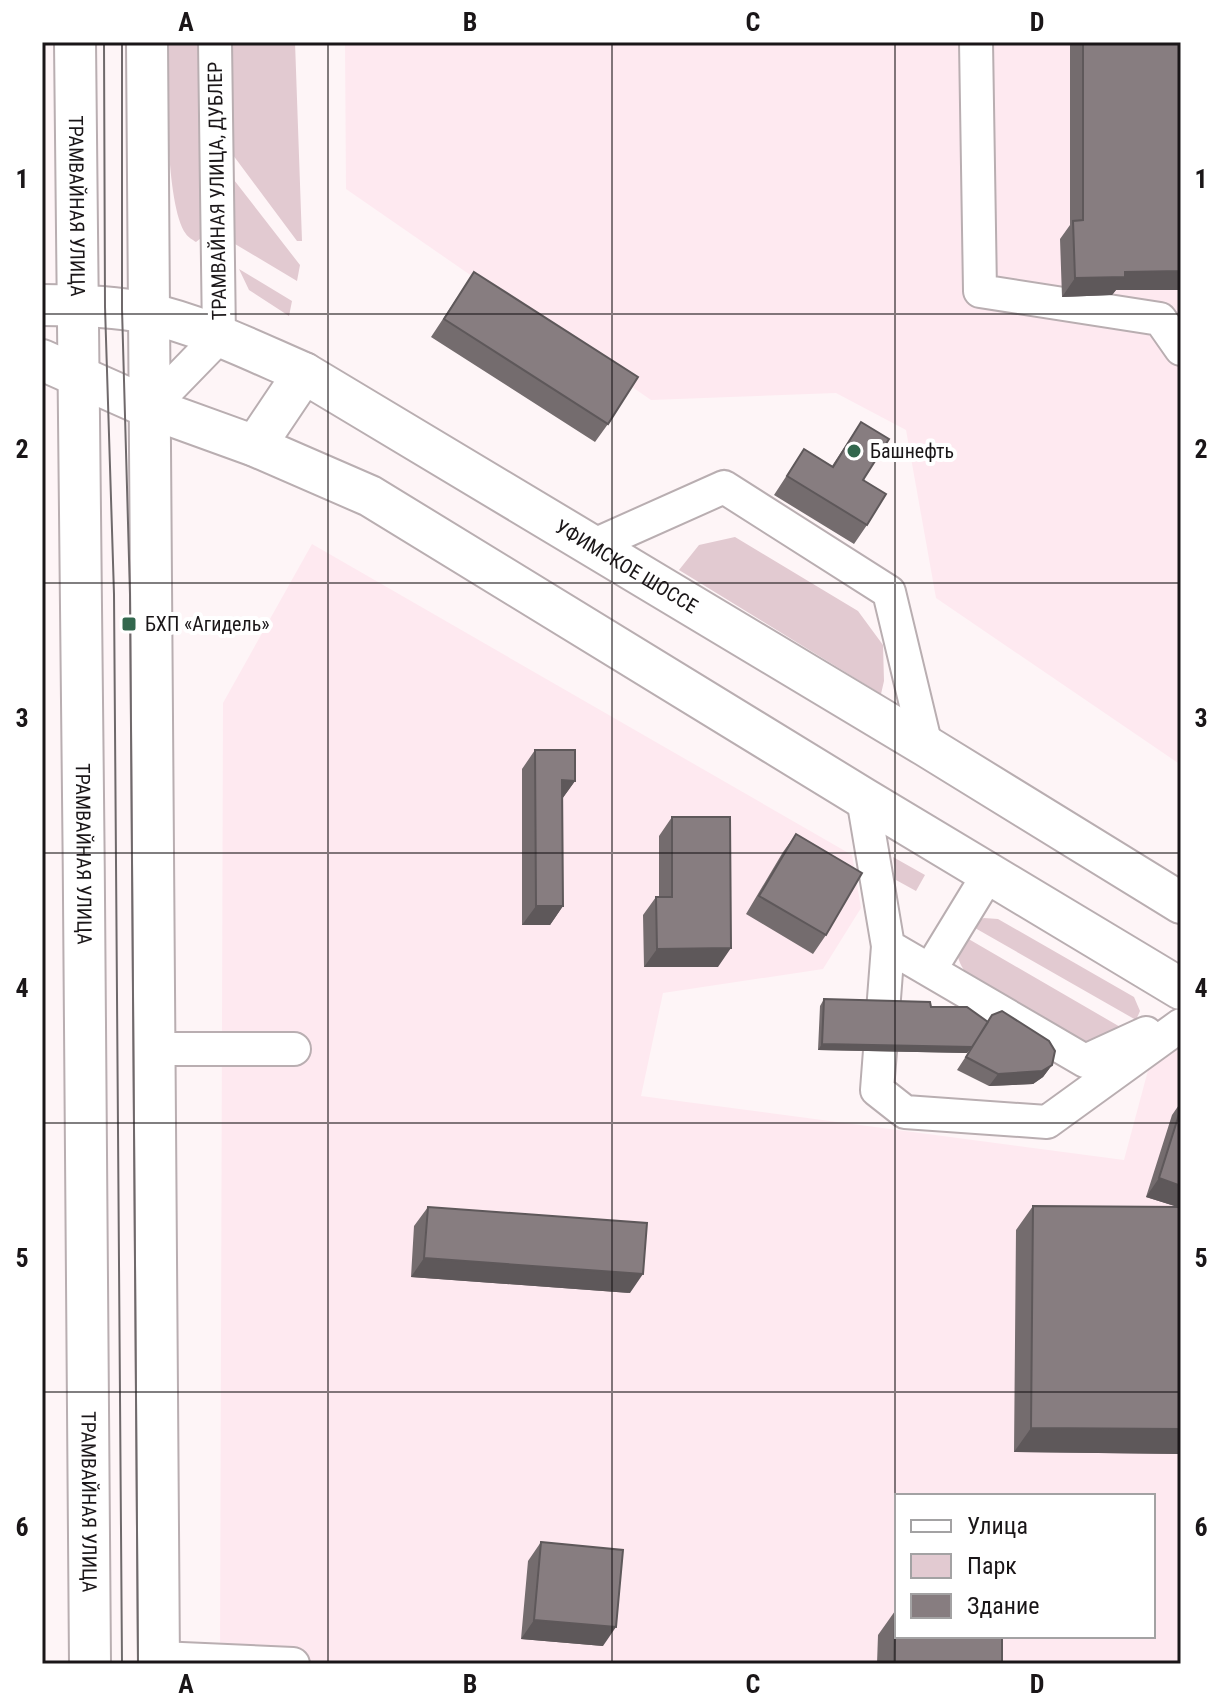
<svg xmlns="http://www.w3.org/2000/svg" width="1223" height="1706" font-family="'Roboto Condensed',sans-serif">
	<rect width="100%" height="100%" fill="#fef5f7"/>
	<path fill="#fee9f0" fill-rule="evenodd" d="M345 42H1181V765L936 598 906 430 836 393 651 400 346 189Z
		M312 544 852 855 861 908 823 969 663 993 641 1096 1124 1160 1158 1033 1181 1047V1664H220L223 703ZM897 1496H1153V1636H897Z"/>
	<path fill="#e2cad1" d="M166 42H198L201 238 196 242C194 241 187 236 186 234 165 205 167 81 166 42Z
		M229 42H295L302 241H297L230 151Z
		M234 180 300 265 297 281 235 244Z
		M239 269 292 301 289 316 249 290Z
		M735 537 858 611 883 645 884 681 881 694 679 570 699 545Z
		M893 857 925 875 916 891 896 880Z
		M984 918 998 919 1134 997 1140 1011 1136 1020 968 924Z
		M960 934 1122 1028 1099 1042 1085 1043 969 977C958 963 953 950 960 934Z"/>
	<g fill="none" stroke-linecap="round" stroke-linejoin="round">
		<g stroke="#b9aeb1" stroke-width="36">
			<path id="minor" d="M976 42 980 291 1160 319 1181 349
				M150 408 219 337 215 42
				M592 546 724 487 889 592 926 746
				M863 798 888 946 1085 1061 1146 1033
				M888 946 877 1090 905 1112 1047 1122 1181 1025
				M930 970 988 875
				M154 1049H294
				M159 1658 293 1664"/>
		</g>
		<g stroke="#b9aeb1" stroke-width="44">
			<g id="major">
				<path id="s1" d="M75 42C81 583 87 1123 90 1664"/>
				<path d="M147 42 159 1664"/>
				<path id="s2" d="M42 305C77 305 113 306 147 313 201 325 253 351 304 373L926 746 1181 903"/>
				<path d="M42 360 150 408 255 446 370 496 863 798 1181 989"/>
				<path d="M255 446 304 373"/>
			</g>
		</g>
		<use href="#minor" stroke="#fff" stroke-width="32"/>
		<use href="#major" stroke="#fff" stroke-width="40"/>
		<path stroke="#6f696b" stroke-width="2" d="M104 42 105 307 114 594 122 1664
			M122 42V309L130 594 138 1664"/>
	</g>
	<path fill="#746c6e" d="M1070 42H1181L1116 290 1112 295 1062 297 1060 239 1070 225Z
		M474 272 608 424 595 442 431 337Z
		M861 422 867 525 854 544 774 495 804 449 832 466Z
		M535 750 575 781 562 799 563 906 550 925H522V769Z
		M672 817 718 967H644L643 915 656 897H659V836Z
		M796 834 826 935 813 954 746 914 783 852Z
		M824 999 931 1007 988 1022 1052 1065 1043 1077 1033 1084 989 1086 957 1070 972 1047 967 1053 818 1050 820 1006Z
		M1181 1102V1454L1014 1452 1016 1230 1033 1206 1178 1207 1146 1197 1172 1115Z
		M428 1207 630 1293 411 1277 414 1226Z
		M541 1542 603 1646 521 1639 528 1561Z
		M895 1611 1002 1664H877L878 1635Z"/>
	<path fill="#5e585a" d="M1181 271V290H1116L1112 295 1062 297 1075 278 1125 272Z
		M562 780 575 781 562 799Z
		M536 906H563L550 925H522Z
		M731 948 718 967H644L657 949Z
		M822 1044 972 1047 967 1053 818 1050Z
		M1052 1065 1043 1077 1033 1084 989 1086 998 1074Z
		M1159 1178 1181 1186V1208L1146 1197Z
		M424 1258 643 1274 630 1293 411 1277Z
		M1031 1428 1181 1429V1454L1014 1452Z
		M534 1620 616 1627 603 1646 521 1639Z"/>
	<path fill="#877d80" stroke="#5e585a" stroke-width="2" d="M1083 42H1181V271L1125 272V277L1075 278 1073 221 1083 220Z
		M474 272 638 377 608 424 444 319Z
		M861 422 889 439 863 480 886 494 867 525 787 476 804 449 833 467Z
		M535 750H575V781L562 780 563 906H536Z
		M672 817H730L731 948 657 949 656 897H672Z
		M796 834 862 873 826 935 759 896Z
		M824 999 930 1002 931 1007H967L988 1022 972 1047 822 1044Z
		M1002 1011 1049 1041 1055 1051 1052 1065 1042 1071 998 1074 966 1057 992 1015Z
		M1181 1108V1186L1159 1178Z
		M1033 1206 1181 1207V1429L1031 1428Z
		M428 1207 647 1223 643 1274 424 1258Z
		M541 1542 623 1550 616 1627 534 1620Z
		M895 1611H897V1636H1002V1664H894Z"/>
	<path fill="none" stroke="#1a1618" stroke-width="2" stroke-opacity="0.55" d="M328 42V1664M612 42V1664M895 42V1664M42 314H1181M42 583H1181M42 853H1181M42 1123H1181M42 1392H1181"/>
	<g fill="#32674d" stroke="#fff" stroke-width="3">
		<circle cx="854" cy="451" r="8"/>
		<rect x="121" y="616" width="16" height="16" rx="4"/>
	</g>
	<g text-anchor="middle" stroke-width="8" stroke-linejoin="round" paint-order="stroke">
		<g font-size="20" fill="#1a1618" stroke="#fff">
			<text transform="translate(217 191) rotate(-91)" y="7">ТРАМВАЙНАЯ УЛИЦА, ДУБЛЕР</text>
			<text dy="7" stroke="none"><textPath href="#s1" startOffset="164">ТРАМВАЙНАЯ УЛИЦА</textPath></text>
			<text dy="7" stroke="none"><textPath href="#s2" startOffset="650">УФИМСКОЕ ШОССЕ</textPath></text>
			<text dy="7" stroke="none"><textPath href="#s1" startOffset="812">ТРАМВАЙНАЯ УЛИЦА</textPath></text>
			<text dy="7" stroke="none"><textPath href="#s1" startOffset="1460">ТРАМВАЙНАЯ УЛИЦА</textPath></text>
		</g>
		<g font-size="20" fill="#1a1618" stroke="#fff" text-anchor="start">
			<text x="870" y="458">Башнефть</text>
			<text x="145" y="631">БХП «Агидель»</text>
		</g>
	</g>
	<rect width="1223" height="1706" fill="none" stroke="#ffffff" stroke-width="88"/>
	<rect x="895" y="1494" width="260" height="144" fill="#ffffff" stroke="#a3a2a3" stroke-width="2"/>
	<rect x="911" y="1520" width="40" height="12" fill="#ffffff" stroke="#a3a2a3" stroke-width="2"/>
	<text x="967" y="1534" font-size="24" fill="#1a1618">Улица</text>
	<rect x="911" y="1554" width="40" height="24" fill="#e2cad1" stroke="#a3a2a3" stroke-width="2"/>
	<text x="967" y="1574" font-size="24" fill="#1a1618">Парк</text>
	<rect x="911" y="1594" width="40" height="24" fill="#877d80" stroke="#a3a2a3" stroke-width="2"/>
	<text x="967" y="1614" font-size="24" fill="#1a1618">Здание</text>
	<rect x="44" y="44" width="1135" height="1618" fill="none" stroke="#1a1618" stroke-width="3"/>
	<g font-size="26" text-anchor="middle" font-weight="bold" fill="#1a1618">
		<text x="186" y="31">A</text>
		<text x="470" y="31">B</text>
		<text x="753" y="31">C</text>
		<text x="1037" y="31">D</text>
		<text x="22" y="188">1</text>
		<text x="1201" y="188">1</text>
		<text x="22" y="458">2</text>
		<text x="1201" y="458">2</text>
		<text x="22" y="727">3</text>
		<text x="1201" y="727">3</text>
		<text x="22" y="997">4</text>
		<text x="1201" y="997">4</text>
		<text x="22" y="1267">5</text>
		<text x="1201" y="1267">5</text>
		<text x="22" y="1536">6</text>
		<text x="1201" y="1536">6</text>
		<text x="186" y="1693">A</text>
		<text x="470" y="1693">B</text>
		<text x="753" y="1693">C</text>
		<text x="1037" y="1693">D</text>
	</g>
</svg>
